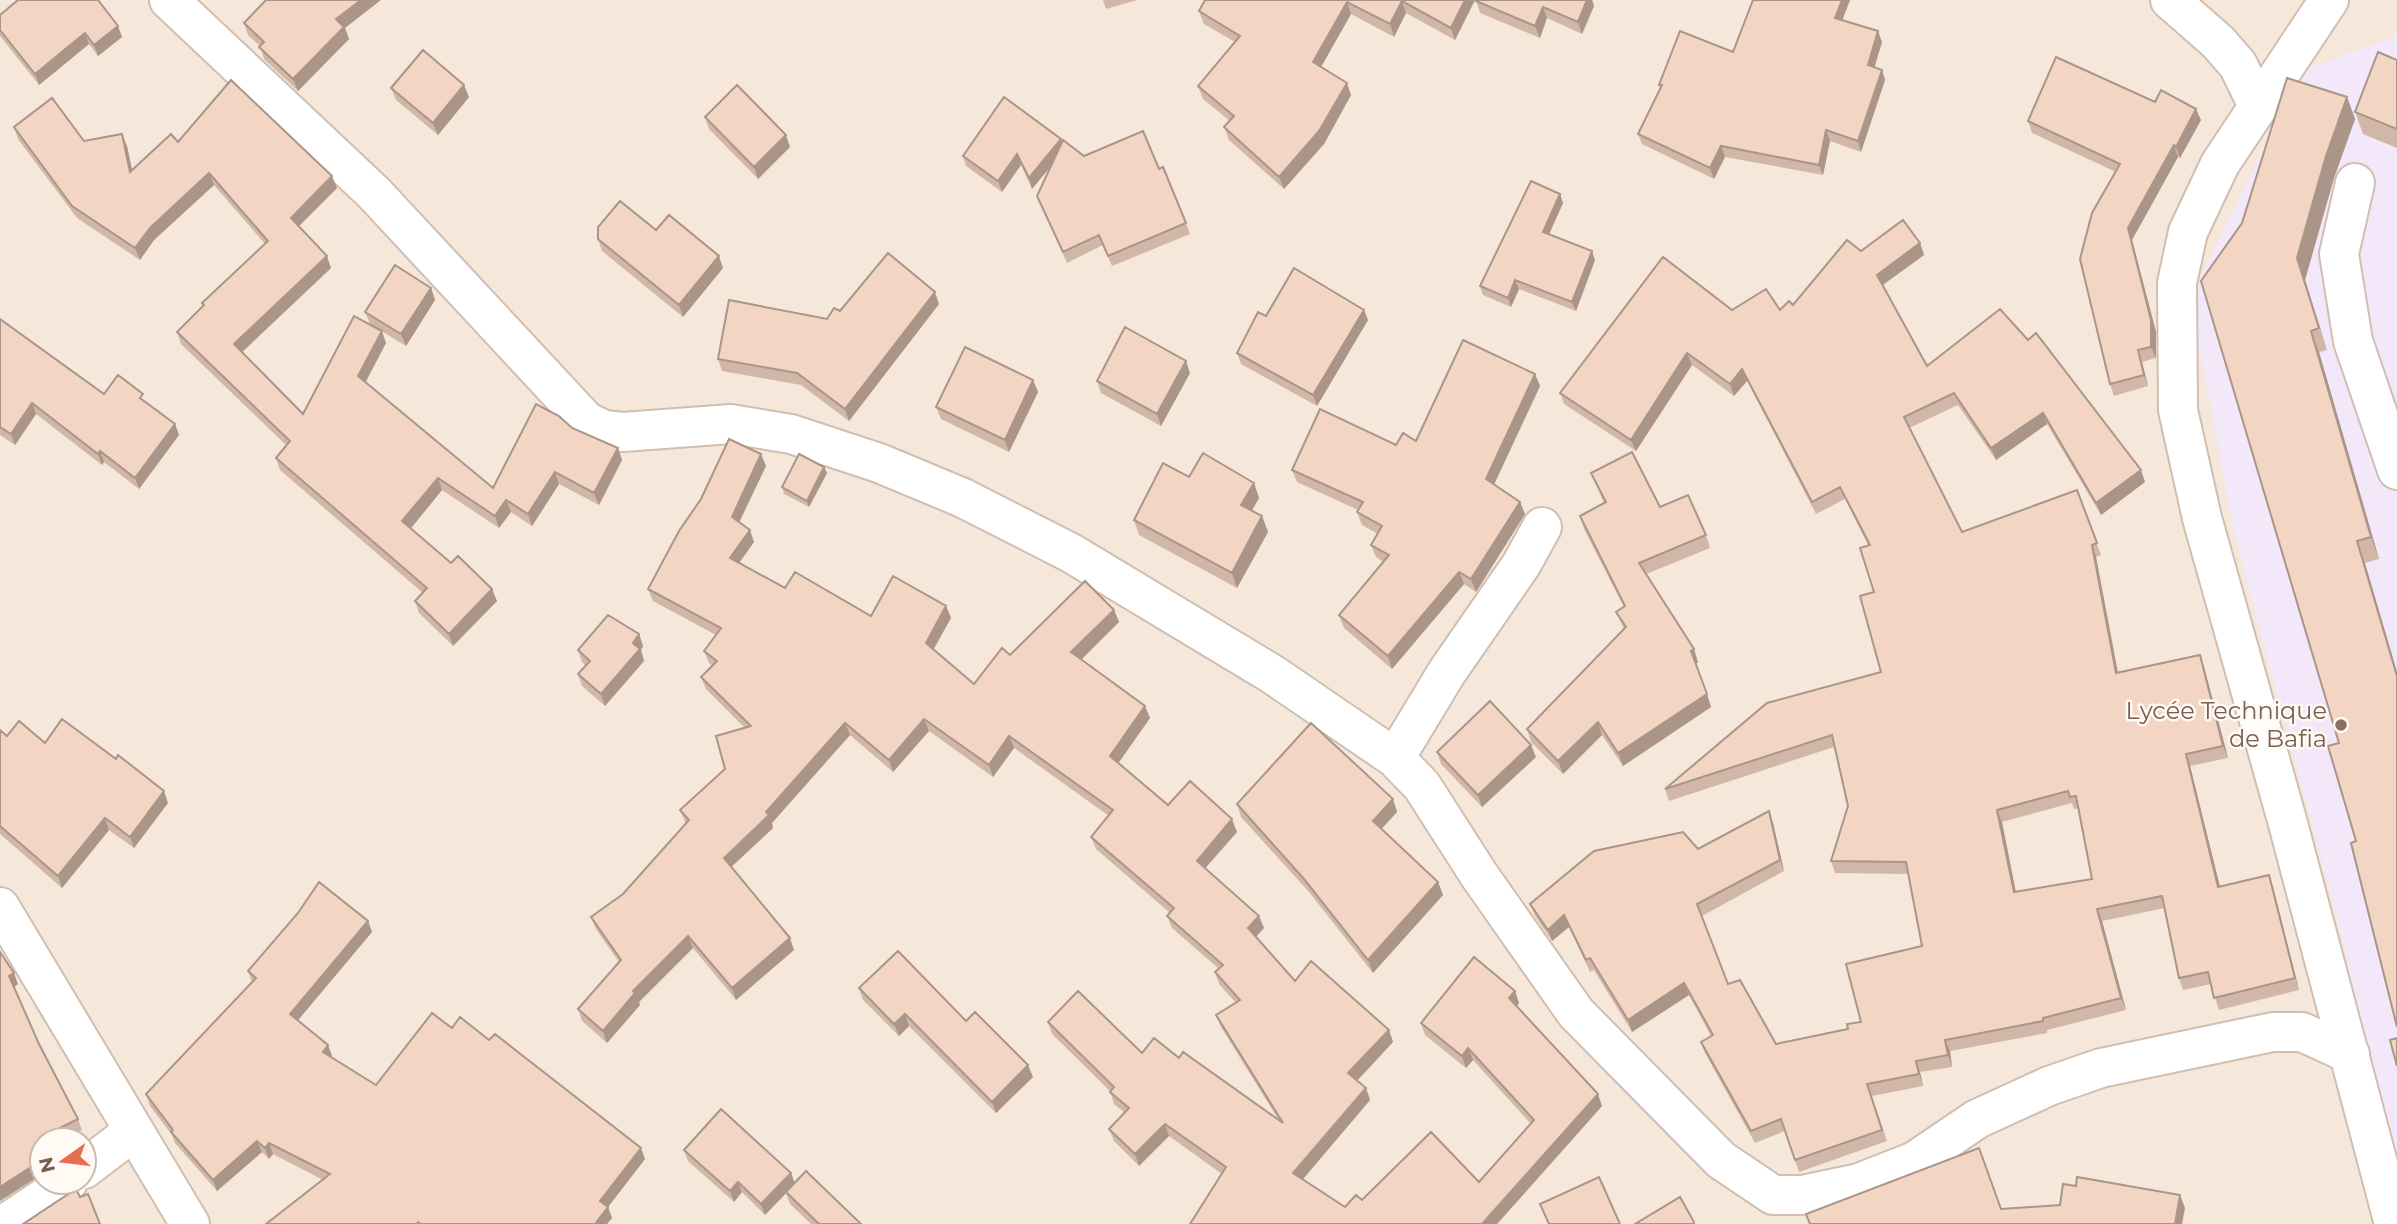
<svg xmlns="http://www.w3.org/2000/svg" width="2397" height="1224" font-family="Montserrat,sans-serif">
	<rect width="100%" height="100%" fill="#fdf6ec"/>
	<path fill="#f5e8da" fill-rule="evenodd" d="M0 0H2397V1224H0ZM42 1140H84V1182H42Z"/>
	<path fill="#f3e8fa" d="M2397 36V1169L2335 911 2236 539 2190 299 2301 71Z"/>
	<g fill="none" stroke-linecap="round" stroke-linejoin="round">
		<g stroke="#d1beb0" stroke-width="42">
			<path id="minor" d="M169 0 374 193 586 421 604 430 623 432 731 424 791 434 879 463 963 498 1071 553 1272 674 1395 758 1422 786 1479 875 1576 1013 1721 1160 1773 1195H1802L1859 1183 1915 1161 1977 1119 2049 1086 2101 1068 2273 1032H2302L2350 1054
				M2170 0 2218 42 2238 65 2258 106
				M2329 0 2220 164 2188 232 2177 283 2178 410 2202 518 2287 820 2394 1224
				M2355 183 2339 254 2353 341 2397 470
				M1395 758 1447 672 1521 565 1542 527
				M0 907 190 1224
				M84 1169 134 1131
				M5 1224 68 1182"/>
		</g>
		<use href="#minor" stroke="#fff" stroke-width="38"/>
	</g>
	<path fill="#d1b7a8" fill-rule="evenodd" d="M1103 0H1137L1106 9Z
		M1205 0H1475L1455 40 1406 13 1394 37 1351 14 1321 67 1351 95 1324 144 1284 189 1229 140 1224 127 1230 121 1203 99 1198 86 1235 42 1204 24 1199 11Z
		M1476 0H1592L1594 6 1582 34 1547 18 1540 38 1480 13Z
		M1753 0H1850L1842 20 1882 42 1874 67 1882 70 1885 80 1861 152 1830 141 1823 175 1725 157 1714 179 1642 144 1638 134 1660 88 1659 85 1733 52Z
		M0 15 122 37 98 56 89 44 39 85 0 36Z
		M244 23 345 28 349 39 298 91 264 59 260 46 248 35Z
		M2397 60V148L2363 134 2355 112Z
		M391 88 469 97 438 135 396 100Z
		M2347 97 2355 119 2334 178 2305 280 2327 350 2319 352 2379 559 2365 563 2356 841 2339 743 2201 281Z
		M2155 102 2201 120 2180 158 2178 157 2132 240 2156 332V358L2142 362 2148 386 2114 396 2110 384 2116 172 2032 133 2028 121Z
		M705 117 790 147 758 179 709 129Z
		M14 127 84 141 127 146 132 171 178 142 337 188 299 226 331 268 242 352 303 414 386 343 366 382 493 488 572 428 618 448 622 460 599 505 559 484 532 526 511 512 499 528 442 490 411 528 497 601 453 646 419 613 415 601 423 593 280 470 276 458 286 445 181 344 177 332 203 306 202 303 265 244 214 185 154 240 140 260 77 218 18 139Z
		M1062 142 1084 156 1159 169 1186 223 1190 234 1112 266 1103 245 1067 263 1037 196 1051 166 1032 189 1021 165 1002 192 966 166 963 156Z
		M1560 194 1563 203 1549 234 1595 260 1576 311 1519 289 1511 307 1483 295 1480 286Z
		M656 230 723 268 683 317 602 251 598 239Z
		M1920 243 1924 255 1883 285 1927 366 2000 309 2145 482 2101 515 2047 424 1996 460 1958 405 1909 428 1962 532 2077 490 2101 555 2096 557 2118 672 2200 655 2204 667 2228 758 2190 766 2220 887 2269 875 2273 887 2299 990 2219 1010 2211 984 2183 990 2179 978 2165 908 2102 921 2126 1010 2047 1030V1033L1950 1051 1952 1067 1920 1072 1923 1086 1872 1096 1887 1141 1799 1172 1785 1131 1755 1143 1705 1053 1701 1042 1711 1036 1689 995 1632 1032 1594 970 1590 972 1569 927 1552 941 1535 916 1530 904 1773 823 1784 871 1702 916 1728 984 1776 1044 1848 1029 1861 1022 1922 946 1908 874 1835 873 1831 861 1848 806 1834 747 1669 801 1665 789 1881 672 1868 545 1845 499 1816 514 1747 381 1734 396 1692 365 1636 451 1564 404 1560 393 1732 310H1780L1793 305 1861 251ZM2072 803 2074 809 2078 808 2092 879 2016 892 2002 822Z
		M431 288 435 300 406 346 370 324 365 312Z
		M939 304 849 421 801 385 722 371 718 359 827 319 840 311Z
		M1364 310 1368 320 1317 406 1241 364 1237 353 1266 316Z
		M0 319 104 394 146 402 175 424 179 435 139 489 104 462 102 465 36 414 15 445 0 435Z
		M1190 373 1161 426 1101 393 1097 381Z
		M1535 374 1540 386 1494 484 1520 502 1525 514 1476 592 1464 584 1392 669 1344 628 1339 615 1384 562 1376 557 1371 545 1378 534 1362 525 1357 512 1358 510 1297 482 1292 470 1416 441Z
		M1033 380 1038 392 1009 452 941 419 936 407Z
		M766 466 739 522 754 542 739 563 785 588 871 616 946 606 951 618 934 649 974 684 1010 655 1114 610 1119 622 1081 659 1145 706 1150 718 1118 763 1168 805 1237 832 1205 868 1264 928 1256 937 1295 981 1389 1030 1393 1042 1357 1081 1366 1088 1370 1100 1303 1179 1345 1207 1362 1200 1479 1182 1531 1124 1473 1060 1466 1068 1425 1035 1421 1023 1515 991 1519 1003 1517 1006 1602 1106 1497 1224H1190L1222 1174 1169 1136 1139 1166 1114 1141 1109 1129 1125 1113 1114 1104 1110 1091 1052 1034 1048 1022 1142 1053 1179 1058 1278 1119 1221 1027 1216 1015 1236 1003 1219 984 1215 972 1219 969 1172 928 1167 916 1170 913 1096 849 1091 837 1109 816 1014 748 993 777 929 731 893 772 850 735 772 823 773 828 731 867 794 950 736 1000 693 948 639 1002 640 1005 607 1043 582 1021 578 1009 619 962 596 929 591 917 623 894 686 824 680 810 725 769 745 728 706 689 701 677 713 666 709 663 704 651 716 635 653 601 648 589Z
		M824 467 827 473 809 507 784 494 782 487Z
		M1591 473 1660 507 1706 535 1710 548 1646 574 1698 662 1696 664 1711 707 1623 766 1602 735 1563 774 1531 742 1527 729 1624 629 1616 612 1624 607 1584 529 1580 516 1604 503Z
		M1189 477 1254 483 1259 498 1252 511 1262 516 1268 532 1237 588 1139 535 1134 520Z
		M639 634 643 646 641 650 644 661 605 706 582 686 578 674 586 666 582 662 578 650Z
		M0 730 7 736 45 743 168 803 134 848 109 830 62 888 0 834Z
		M1437 752 1536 757 1482 807 1441 764Z
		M1393 799 1397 812 1382 829 1438 882 1443 895 1373 973 1309 892 1241 817 1237 804Z
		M368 921 372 932 298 1020 332 1056 331 1057 376 1085 452 1028 645 1159 608 1207 612 1218 607 1224H266L323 1180 273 1154 269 1159 262 1152 217 1191 175 1143 172 1135 150 1106 146 1094 252 982 248 971Z
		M0 952 18 984 14 987 39 1044 78 1119 82 1130 63 1140H42V1174L0 1201Z
		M859 988 1033 1077 996 1113 909 1026 899 1036 863 1000Z
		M684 1150 791 1173 794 1183 861 1224H811L790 1204 786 1193 765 1215 742 1192 734 1202 688 1161Z"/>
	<path fill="#aa9588" d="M361 0H381L345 28 349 39 298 91 293 79 336 19Z
		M1465 0H1475L1455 40 1451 28Z
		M1587 0H1592L1594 6 1582 34 1578 22Z
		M1842 0H1850L1839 29 1835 18Z
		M1402 1 1406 13 1394 37 1390 24Z
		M1347 2 1351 14 1317 74 1313 62Z
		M1543 7 1547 18 1540 38 1535 26Z
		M118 26 122 37 98 56 94 45Z
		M1878 31 1882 42 1872 76 1868 65Z
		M85 33 89 44 39 85 35 74Z
		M1882 70 1885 80 1861 152 1858 141Z
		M1347 83 1351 95 1324 144 1284 189 1279 177Z
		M464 85 469 97 438 135 433 123Z
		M2347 97 2355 119 2334 178 2305 280 2327 350 2297 258 2326 156Z
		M2196 109 2201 120 2180 158 2176 147Z
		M1826 130 1830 141 1823 175 1819 165Z
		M122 134 127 146 135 184 130 172Z
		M786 135 790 147 758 179 754 167Z
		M1061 139 1065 149 1032 189 1029 178Z
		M2174 145 2178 157 2132 240 2156 332V358L2151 347 2128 228Z
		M1721 146 1725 157 1714 179 1710 168Z
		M1017 154 1021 165 1002 192 998 181Z
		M209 173 214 185 154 240 140 260 135 248 150 228Z
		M332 176 337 188 295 230 291 218Z
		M1560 194 1563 203 1546 241 1543 232Z
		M1920 243 1924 255 1881 286 1877 275Z
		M1592 251 1595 260 1576 311 1572 302Z
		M327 256 331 268 238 356 234 344Z
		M719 256 723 268 683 317 679 305Z
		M1515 280 1519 289 1511 307 1508 298Z
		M431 288 435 300 406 346 401 334Z
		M935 292 939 304 849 421 845 409Z
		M1364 310 1368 320 1317 406 1313 395Z
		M382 331 386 343 362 388 358 376Z
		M2311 331 2319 352 2379 559 2371 537Z
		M2138 350 2142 362 2148 386 2144 375Z
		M1687 353 1692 365 1636 451 1631 440Z
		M1186 361 1190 373 1161 426 1157 414Z
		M1742 369 1747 381 1734 396 1730 384Z
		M1535 374 1540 386 1491 491 1486 479Z
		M1033 380 1038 392 1009 452 1005 440Z
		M32 403 36 414 15 445 11 434Z
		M2043 413 2047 424 1996 460 1991 448Z
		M175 424 179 435 139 489 135 478Z
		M618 448 622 460 599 505 594 493Z
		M100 451 104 462 102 465 98 454Z
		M761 454 766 466 736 529 732 517Z
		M824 467 827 473 809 507 807 501Z
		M2141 470 2145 482 2101 515 2096 503Z
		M555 472 559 484 532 526 528 514Z
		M438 478 442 490 407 533 402 521Z
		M1254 483 1259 498 1246 520 1241 505Z
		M506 500 511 512 499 528 495 516Z
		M1520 502 1525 514 1476 592 1471 579Z
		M1262 516 1268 532 1237 588 1232 573Z
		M750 530 754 542 734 570 730 558Z
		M2357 541 2365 563 2397 672V676Z
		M2092 545 2096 557 2120 685 2116 673Z
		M1459 572 1464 584 1392 669 1388 656Z
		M492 589 497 601 453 646 449 634Z
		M946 606 951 618 930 655 926 643Z
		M1114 610 1119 622 1076 665 1071 652Z
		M639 634 643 646 641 650 644 661 605 706 601 694Z
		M1694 649 1698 662 1696 664 1691 651Z
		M2200 655 2204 667 2228 758 2223 746Z
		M1707 694 1711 707 1623 766 1618 753Z
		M1145 706 1150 718 1115 768 1110 756Z
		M924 719 929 731 893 772 889 760Z
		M1598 722 1602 735 1563 774 1558 761Z
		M845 723 850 735 772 823 773 828 728 870 724 858 766 812Z
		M1009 736 1014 748 993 777 989 765Z
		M1531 745 1536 757 1482 807 1478 795Z
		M2186 754 2190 766 2223 899 2218 887Z
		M164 791 168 803 134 848 130 837Z
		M1393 799 1397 812 1377 833 1373 821Z
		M1997 810 2002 822 2018 904 2014 892Z
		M1769 811 1773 823 1784 871 1780 860Z
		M105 818 109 830 62 888 58 876Z
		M1232 819 1237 832 1201 873 1197 861Z
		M2269 875 2273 887 2299 990 2295 978Z
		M1438 882 1443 895 1373 973 1368 960Z
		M2097 909 2102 921 2126 1010 2121 998Z
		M1564 915 1569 927 1552 941 1548 930Z
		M1259 916 1264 928 1253 940 1248 928Z
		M368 921 372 932 294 1025 290 1014Z
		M688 936 693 948 639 1002 640 1005 607 1043 603 1031 633 991Z
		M790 938 794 950 736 1000 732 988Z
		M14 973 18 984 14 987 9 976Z
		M1684 983 1689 995 1632 1032 1628 1020Z
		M1515 991 1519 1003 1514 1010 1509 998Z
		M905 1014 909 1026 899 1036 894 1024Z
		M1389 1030 1393 1042 1353 1085 1348 1073Z
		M1945 1040 1950 1051 1952 1067 1948 1055Z
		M328 1045 332 1056 327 1063 323 1052Z
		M1468 1048 1473 1060 1466 1068 1462 1056Z
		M1916 1061 1920 1072 1923 1086 1919 1074Z
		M1028 1065 1033 1077 996 1113 992 1102Z
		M1366 1088 1370 1100 1298 1185 1293 1173Z
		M1598 1094 1602 1106 1497 1224H1482Z
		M1165 1124 1169 1136 1139 1166 1135 1154Z
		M257 1141 262 1152 217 1191 213 1180Z
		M269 1143 273 1154 269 1159 265 1148Z
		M641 1148 645 1159 608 1207 612 1218 607 1224H595L600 1201Z
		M42 1160V1174L0 1201V1187Z
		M791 1173 795 1184 765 1215 761 1204Z
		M738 1182 742 1192 734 1202 730 1191Z
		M2180 1195 2185 1208 2182 1224H2175Z"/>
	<path fill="#f3d5c3" stroke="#aa9588" stroke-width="2" fill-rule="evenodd" d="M18 0H98L118 26 94 45 85 33 35 74 0 30V15Z
		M266 0H361L336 19 344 27 293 79 259 47 264 42 244 23Z
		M1205 0H1465L1451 28 1402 1 1390 24 1347 2 1313 62 1347 83 1319 131 1279 177 1224 127 1234 116 1198 86 1240 36 1199 11Z
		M1476 0H1587L1578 22 1543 7 1535 26 1476 1Z
		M1753 0H1842L1835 18 1878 31 1868 65 1882 70 1858 141 1826 130 1819 165 1721 146 1710 168 1638 134 1662 85H1659L1680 31 1733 52Z
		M423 50 464 85 433 123 391 88Z
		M2378 52 2397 60V129L2355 112Z
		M2056 57 2155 102 2161 90 2196 109 2176 147 2174 145 2128 228 2151 320V347L2138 350 2144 375 2110 384 2080 259 2092 213 2120 164 2028 121Z
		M2287 78 2347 97 2326 156 2297 258 2319 328 2311 331 2371 537 2357 541 2397 676V1027L2351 843 2356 841 2328 746 2339 743 2201 281 2242 223Z
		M231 80 332 176 291 218 327 256 234 344 303 414 354 316 382 331 358 376 493 488 536 404 559 416 572 428 618 448 594 493 555 472 528 514 506 500 495 516 438 478 402 521 451 563 458 556 492 589 449 634 415 601 427 588 276 458 290 441 177 332 204 305 202 303 268 241 209 173 150 228 135 248 72 206 14 127 52 98 84 141 122 134 130 172 171 134 178 142Z
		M737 85 786 135 754 167 705 117Z
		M1004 97 1061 139 1029 178 1017 154 998 181 963 156Z
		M1143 131 1159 169 1163 167 1186 223 1108 256 1099 235 1063 252 1037 196 1063 140 1084 156Z
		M1531 181 1560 194 1543 232 1592 251 1572 302 1515 280 1508 298 1480 286Z
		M620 201 656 230 669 215 719 256 679 305 598 239V227Z
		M1903 220 1920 243 1877 275 1927 366 2000 309 2028 340 2036 333 2141 470 2096 503 2043 413 1991 448 1954 393 1904 417 1962 532 2077 490 2097 543 2092 545 2116 673 2200 655 2223 746 2186 754 2218 887 2269 875 2295 978 2214 998 2208 972 2179 978 2162 896 2097 909 2121 998 2043 1018V1021L1945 1040 1948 1055 1916 1061 1919 1074 1867 1084 1882 1130 1795 1160 1781 1119 1751 1131 1701 1042 1713 1035 1684 983 1628 1020 1590 958 1586 960 1564 915 1548 930 1530 904 1594 851 1683 832 1698 849 1769 811 1780 860 1697 904 1728 984 1740 980 1776 1044 1848 1029 1847 1024 1861 1022 1846 964 1922 946 1906 862 1831 861 1848 806 1832 735 1665 789 1767 703 1881 672 1860 596 1874 592 1860 548 1870 545 1840 487 1812 502 1742 369 1730 384 1687 353 1631 440 1560 393 1663 257 1732 310 1766 289 1780 310 1789 301 1793 305 1847 240 1861 251ZM2068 791 2070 797 2076 796 2092 879 2014 892 1997 810Z
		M888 253 935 292 845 409 797 373 718 359 729 300 827 319 834 308 840 311Z
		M395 265 431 288 401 334 365 312Z
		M1294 268 1364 310 1313 395 1237 353 1258 312 1266 316Z
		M0 319 104 394 118 375 143 394 140 398 175 424 135 478 100 451 98 454 32 403 11 434 0 427Z
		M1125 327 1186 361 1157 414 1097 381Z
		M1463 340 1535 374 1486 479 1520 502 1471 579 1459 572 1388 656 1339 615 1389 555 1371 545 1382 526 1357 512 1363 502 1292 470 1320 409 1396 445 1403 433 1416 441Z
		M965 347 1033 380 1005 440 936 407Z
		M729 439 761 454 732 517 750 530 730 558 785 588 795 572 871 616 893 576 946 606 926 643 974 684 1002 648 1010 655 1085 581 1114 610 1071 652 1145 706 1110 756 1168 805 1190 781 1232 819 1197 861 1259 916 1248 928 1295 981 1311 961 1389 1030 1348 1073 1366 1088 1293 1173 1345 1207 1356 1195 1362 1200 1431 1132 1479 1182 1534 1120 1468 1048 1462 1056 1421 1023 1474 957 1515 991 1509 998 1598 1094 1482 1224H1190L1226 1167 1165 1124 1135 1154 1109 1129 1129 1108 1110 1092 1114 1087 1048 1022 1078 991 1142 1053 1154 1038 1179 1058 1183 1052 1283 1123 1216 1015 1240 1000 1215 972 1223 965 1167 916 1174 908 1091 837 1113 810 1009 736 989 765 924 719 889 760 845 723 766 812 769 815 724 858 790 938 732 988 688 936 633 991 635 993 603 1031 578 1009 621 960 591 917 623 894 689 820 680 810 725 769 716 736 751 726 701 677 717 661 704 651 721 628 648 589 679 531 701 499Z
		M1632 452 1660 507 1688 495 1706 535 1639 563 1694 649 1691 651 1707 694 1618 753 1598 722 1558 761 1527 729 1626 627 1616 612 1625 606 1580 516 1606 502 1591 473Z
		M1203 453 1254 483 1241 505 1262 516 1232 573 1134 520 1163 463 1189 477Z
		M799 454 824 467 807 501 782 487Z
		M608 615 639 634 633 643 640 649 601 694 578 674 590 661 578 650Z
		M1490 701 1531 745 1478 795 1437 752Z
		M62 719 116 759 118 755 164 791 130 837 105 818 58 876 0 826V730L7 736 19 721 45 743Z
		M1311 723 1393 799 1373 821 1438 882 1368 960 1304 879 1237 804Z
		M319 882 368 921 290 1014 328 1045 323 1052 376 1085 432 1013 452 1028 460 1017 489 1040 495 1034 641 1148 600 1201 608 1207 595 1224H421L418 1222 417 1224H266L330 1174 269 1143 265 1148 257 1141 213 1180 171 1132 173 1130 146 1094 256 978 248 971 298 913Z
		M898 951 966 1021 975 1012 1028 1065 992 1102 905 1014 894 1024 859 988Z
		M0 952 14 973 9 976 39 1044 78 1119 46 1135 49 1140H42V1160L0 1187Z
		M2397 1038V1066L2390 1040Z
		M721 1109 791 1173 761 1204 738 1182 730 1191 684 1150Z
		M1979 1148 2001 1209 2060 1205 2063 1184 2076 1186 2077 1177 2180 1195 2175 1224H1810L1806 1214Z
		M806 1171 861 1224H819L786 1192Z
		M1599 1177 1620 1224H1549L1540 1204Z
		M76 1189 80 1197 88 1194 100 1224H23Z
		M1680 1197 1694 1222V1224H1635Z"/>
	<circle fill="#8d6e63" stroke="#fffaf3" stroke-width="2.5" cx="2341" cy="725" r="7"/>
	<g text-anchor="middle" stroke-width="5" stroke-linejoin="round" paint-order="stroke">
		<g font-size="24" fill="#785e54" stroke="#fffaf3" text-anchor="end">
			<text x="2327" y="719">Lycée Technique<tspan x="2327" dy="28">de Bafia</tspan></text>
		</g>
	</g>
	<g transform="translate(63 1161) rotate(256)"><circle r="33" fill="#fffaf3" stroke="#cabbb1" stroke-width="2"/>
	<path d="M0-5L12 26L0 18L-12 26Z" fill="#e76f51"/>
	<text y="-10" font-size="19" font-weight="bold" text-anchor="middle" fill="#7a5c4d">N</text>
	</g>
</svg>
